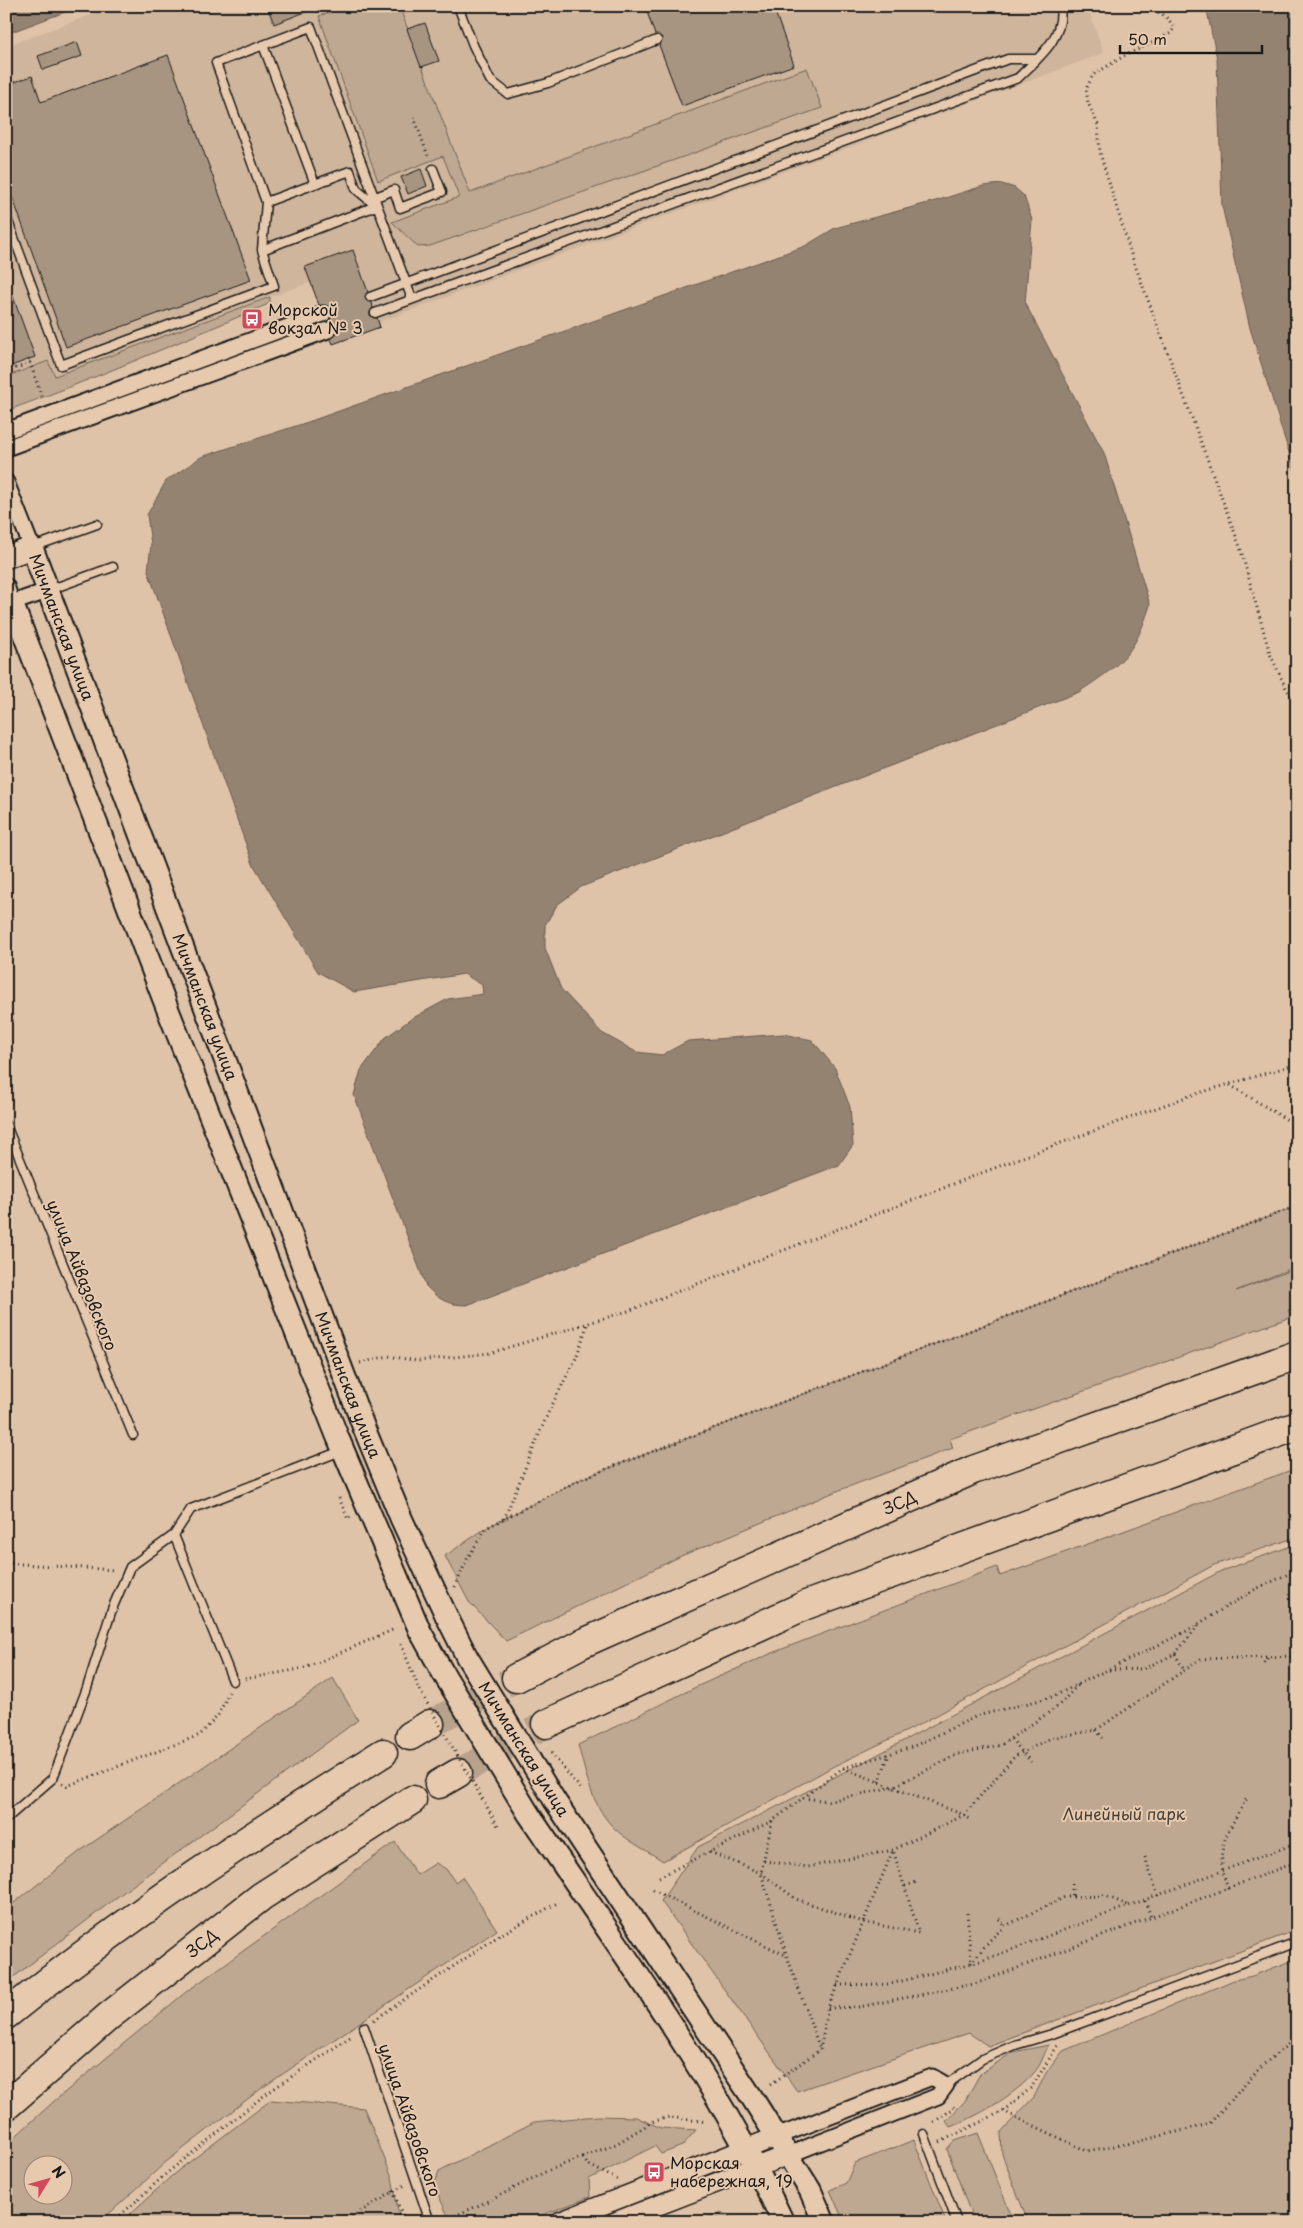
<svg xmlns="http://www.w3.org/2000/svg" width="1303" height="2228" font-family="'Playpen Sans',sans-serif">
	<rect width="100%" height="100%" fill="#dfc3a8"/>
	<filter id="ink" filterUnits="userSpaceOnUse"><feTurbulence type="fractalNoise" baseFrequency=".02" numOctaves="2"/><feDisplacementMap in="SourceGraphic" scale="10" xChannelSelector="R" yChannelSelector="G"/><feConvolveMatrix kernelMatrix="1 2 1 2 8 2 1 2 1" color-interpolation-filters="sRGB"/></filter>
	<g filter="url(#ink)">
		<path fill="#ceb59c" d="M115 6H1087L1104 53 379 322 381 327 333 344 311 282 6 395V46Z"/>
		<path fill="#bfa891" stroke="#6e6256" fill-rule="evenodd" d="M345 6H399L470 193 807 68 822 108 430 246 418 247 392 222 459 197 443 156 378 181 319 16Z
			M270 297V302L266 305C180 342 94 379 6 411V377L48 361 55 376Z
			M1297 1206V1266L1236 1291 1297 1268V1307L1288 1310 1291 1317 950 1439 953 1448 837 1491 681 1556 506 1641 469 1602 445 1556 486 1528 583 1478Z
			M1297 1468V1537L1214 1565 911 1729 834 1766 663 1861C648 1851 625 1840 612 1826 591 1803 586 1774 578 1745L698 1686 777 1651 997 1567 1000 1576Z
			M1297 1544V1930L988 2046 969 2033 797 2091 661 1901 698 1847 858 1765 1221 1571Z
			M333 1678 358 1720 121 1894 6 1983V1909L83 1849Z
			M395 1842 417 1875 436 1863 446 1869 455 1882 462 1877 497 1930 262 2088 166 2162 100 2222H6V2145L52 2103 186 1992ZM32 2166H62V2196H32Z
			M1297 1959V2222H1028L1002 2154 1001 2132 1034 2097 1046 2073 1063 2051 1234 1980 1252 1976Z
			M1049 2045C1045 2051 1043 2059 1039 2066 1023 2091 977 2117 950 2127L946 2121 965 2101 980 2074 1013 2052Z
			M271 2100 364 2108 392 2177 400 2222H121L175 2173Z
			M598 2116 636 2117 661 2128 696 2130 682 2146 661 2154 655 2146 589 2179 590 2197 524 2222H451L434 2186 439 2171 534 2122Z
			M978 2133 1014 2222H974L947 2149 954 2141Z
			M914 2140 946 2222H844L830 2190 846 2183 855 2163Z
			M721 2212 738 2222H697Z"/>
		<path fill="#958372" stroke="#655a50" d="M6 6H81L6 34Z
			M1206 6H1297V478L1250 328 1222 206 1217 59Z
			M1002 184 1015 188 1024 196 1032 220 1025 303 1104 453 1150 605C1134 656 1122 663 1079 692L581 887 557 905 545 925V948L561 989 602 1033 636 1052 662 1055 688 1041 784 1034 812 1040 835 1068 850 1107 853 1145 839 1165 467 1305C448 1305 439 1300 426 1286L354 1095 361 1070 385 1038 411 1019 448 999 483 994 482 985 464 974 354 992 318 972 253 864 148 571 151 544 147 515 166 481 201 457 308 422 805 246 835 228 939 200 983 186Z"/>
		<path fill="#a89581" stroke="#1c1c1c" d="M267 6H316V8L274 24Z
			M645 6H773L794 65 682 106 659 45 662 38 655 35Z
			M425 23 439 61 421 67 407 29Z
			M77 42 82 56 43 70 38 56Z
			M168 55 251 280 66 347 6 179V85L32 76 41 102Z
			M421 169 427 186 408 194 401 177Z
			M353 250 368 292 365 298 372 302 373 308 370 312V315L377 318 380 327 333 344 331 339 337 331 334 323 329 321 332 311 329 307 319 305 305 267Z
			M6 283H8L35 357 6 368Z"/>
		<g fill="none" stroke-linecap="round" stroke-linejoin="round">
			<path stroke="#b8a28c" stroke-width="28" stroke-dasharray="28 14" stroke-linecap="butt" d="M430 1724 516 1678
				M458 1773 546 1724"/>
			<g stroke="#1c1c1c" stroke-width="11">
				<path id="service" d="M458 6 473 45 490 80 508 94 548 83 657 40
					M263 45 315 184
					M373 198 394 190 400 208 442 192 433 169
					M6 216 61 365 274 286 262 250 266 202 216 63 311 27 412 299
					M262 250 376 206 356 189 350 171 266 202
					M370 297 1008 59H1037
					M375 313 1018 78C1038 58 1065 38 1060 6
					M33 547 97 524
					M49 590 113 567
					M6 1125 133 1435
					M174 1535 233 1681
					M6 1819 53 1778 87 1688 112 1609 130 1567 174 1535 191 1509 341 1451
					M364 2027 430 2222
					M946 2085 982 2059 1015 2045 1052 2034 1297 1942
					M924 2134 957 2222"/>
			</g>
			<g stroke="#1c1c1c" stroke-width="19">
				<path id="minor" d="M6 431 323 314
					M6 448 328 330
					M6 482 32 548
					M6 586 12 603 47 591
					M776 2137 932 2077 946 2085 938 2096 788 2155"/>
			</g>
			<g stroke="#1c1c1c" stroke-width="22">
				<path id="tertiary" d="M559 2222 776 2137
					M615 2222 788 2155"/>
			</g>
			<g stroke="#1c1c1c" stroke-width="25">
				<g id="secondary">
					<path id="s1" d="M6 557 32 548 364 1428 401 1518 446 1615"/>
					<path d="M6 605 12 603 166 1005 338 1438 420 1631"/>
					<path d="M555 1801 751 2096 810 2190 824 2222"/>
					<path d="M528 1813C617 1946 715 2076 783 2222"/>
				</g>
			</g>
			<g stroke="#1c1c1c" stroke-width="31">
				<g id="motorway">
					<path id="s2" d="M516 1678 581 1644 973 1470 1297 1355"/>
					<path d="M546 1724 806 1605 1297 1426"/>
					<path d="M410 1736 430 1724"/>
					<path d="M439 1784 458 1773"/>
					<path d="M6 2015C125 1918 253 1835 383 1753"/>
					<path id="s3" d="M6 2106 109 2016 262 1896 412 1800"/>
				</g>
			</g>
			<path stroke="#1c1c1c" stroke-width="3" stroke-dasharray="1 4" stroke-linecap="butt" d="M1139 6C1154 10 1167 13 1174 28L1171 33 1158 40 1124 56 1093 75 1086 89 1088 103 1098 125 1100 153 1132 257 1240 547 1270 654 1286 688 1297 705
				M414 117 429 159
				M6 372 30 363 43 400
				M1230 1085 1297 1126
				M360 1363 388 1356 418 1361 490 1353 628 1311 1020 1158 1189 1096 1297 1064
				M339 1498 348 1519 351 1517
				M504 1519 548 1413 576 1358 588 1323
				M6 1563 115 1570
				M455 1587 467 1559 486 1528 583 1478 1297 1206
				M1175 1654 1184 1670
				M1264 1663 1268 1657
				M1109 1670 1143 1669 1175 1654 1199 1625
				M245 1679 305 1668 395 1629
				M1096 1730 1103 1738
				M1011 1739 1031 1762
				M843 1768 964 1815 970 1819
				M879 1782 889 1754
				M62 1783 67 1786 200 1735 219 1714 229 1692
				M803 1798 830 1801 893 1787 958 1754 1001 1745 1057 1707 1078 1685
				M772 1821 761 1873 787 1956 820 2049
				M710 1852 761 1873 796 1899 863 1922 919 1933 893 1850
				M1145 1857 1158 1896
				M764 1861 808 1867 893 1850 964 1815 1015 1756 1051 1738 1096 1730 1201 1659 1297 1656
				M659 1877 772 1821 843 1768 912 1747 977 1716 1052 1697 1185 1632 1254 1590 1297 1570
				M1072 1884V1897
				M905 1886 917 1882
				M1228 1889C1213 1847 1227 1834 1247 1798
				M653 1890 787 1956
				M1145 1901 1151 1917
				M967 1913 971 1963
				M999 1919 1005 1926
				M971 1963 990 1940 1005 1926 1065 1897 1106 1896 1130 1906
				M837 1985 890 1984 981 1961 1297 1843
				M828 2008 859 2007 978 1983 1297 1862
				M374 2020 500 1935 559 1902
				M771 2084 820 2050 828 2008 893 1850
				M1003 2111 1031 2088 1058 2045
				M934 2122 954 2108 952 2104
				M940 2142 1003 2111 1087 2151 1132 2143 1209 2124 1263 2065 1297 2037
				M583 2158 587 2164 618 2180
				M393 2191 405 2222
				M113 2222 167 2173 266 2094 353 2035
				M343 2222 405 2185
				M441 2222 495 2198 547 2171 616 2144 652 2122 669 2117 707 2122"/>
			<use href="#service" stroke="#e7caae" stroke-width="8"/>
			<use href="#minor" stroke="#e7caae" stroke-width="15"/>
			<use href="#tertiary" stroke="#e7caae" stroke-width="19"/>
			<use href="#secondary" stroke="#e7caae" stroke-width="21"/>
			<use href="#motorway" stroke="#e7caae" stroke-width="28"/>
			<g stroke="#1c1c1c" stroke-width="25" stroke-linecap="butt">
				<path id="secondary-bridge" d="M446 1615 467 1657 555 1801
					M420 1631 442 1671 528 1813"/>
			</g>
			<path stroke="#1c1c1c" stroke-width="3" stroke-dasharray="1 4" stroke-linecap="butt" d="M401 1644 419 1689 498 1826
				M551 1753 581 1789"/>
			<use href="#secondary-bridge" stroke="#e7caae" stroke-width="21"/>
		</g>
	</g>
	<defs>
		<g id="bus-square" transform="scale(1.125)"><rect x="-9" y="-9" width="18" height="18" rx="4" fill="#d1495b" stroke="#e7caae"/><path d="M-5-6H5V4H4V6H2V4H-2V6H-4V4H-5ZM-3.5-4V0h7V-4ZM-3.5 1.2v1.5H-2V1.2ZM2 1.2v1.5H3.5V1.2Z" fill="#fff"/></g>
	</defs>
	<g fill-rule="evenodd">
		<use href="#bus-square" x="252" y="319"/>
		<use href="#bus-square" x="654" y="2172"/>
	</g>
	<g text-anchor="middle" stroke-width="4" stroke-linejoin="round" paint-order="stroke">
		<g font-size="16" fill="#1c1c1c" stroke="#e7caae" text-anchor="start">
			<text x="268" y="316">Морской<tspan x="268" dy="18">вокзал № 3</tspan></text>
			<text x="670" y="2169">Морская<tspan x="670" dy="18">набережная, 19</tspan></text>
		</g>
		<g font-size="16" fill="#1c1c1c" stroke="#e7caae">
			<text dy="6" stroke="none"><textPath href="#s1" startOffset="112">Мичманская улица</textPath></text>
			<text dy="6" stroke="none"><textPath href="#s1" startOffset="518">Мичманская улица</textPath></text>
			<text transform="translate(82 1275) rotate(68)" y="6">улица Айвазовского</text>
			<text dy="6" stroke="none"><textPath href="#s1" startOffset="922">Мичманская улица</textPath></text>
			<text dy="6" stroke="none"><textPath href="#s2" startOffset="422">ЗСД</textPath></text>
			<text transform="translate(524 1749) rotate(58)" y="6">Мичманская улица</text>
			<text dy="6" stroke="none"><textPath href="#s3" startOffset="255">ЗСД</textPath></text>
			<text transform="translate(410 2120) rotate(71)" y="6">улица Айвазовского</text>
		</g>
		<g font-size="16" fill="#453f39" stroke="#e7caae">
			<text x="1124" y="1820">Линейный парк</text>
		</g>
	</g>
	<rect width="1303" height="2228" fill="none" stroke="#e7caae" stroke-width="25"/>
	<rect x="12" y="12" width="1278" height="2203" fill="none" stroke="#1c1c1c" stroke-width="2" filter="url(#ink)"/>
	<g transform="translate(48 2180) rotate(53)"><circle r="24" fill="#e7caae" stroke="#968474"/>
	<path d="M0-4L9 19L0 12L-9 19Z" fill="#d1495b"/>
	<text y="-8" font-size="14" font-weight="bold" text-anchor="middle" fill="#1c1c1c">N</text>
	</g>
	<path d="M1120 45v8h142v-8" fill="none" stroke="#1c1c1c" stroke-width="2.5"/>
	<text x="1128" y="45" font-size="15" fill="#1c1c1c" stroke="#e7caae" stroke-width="4" paint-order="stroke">50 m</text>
</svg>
